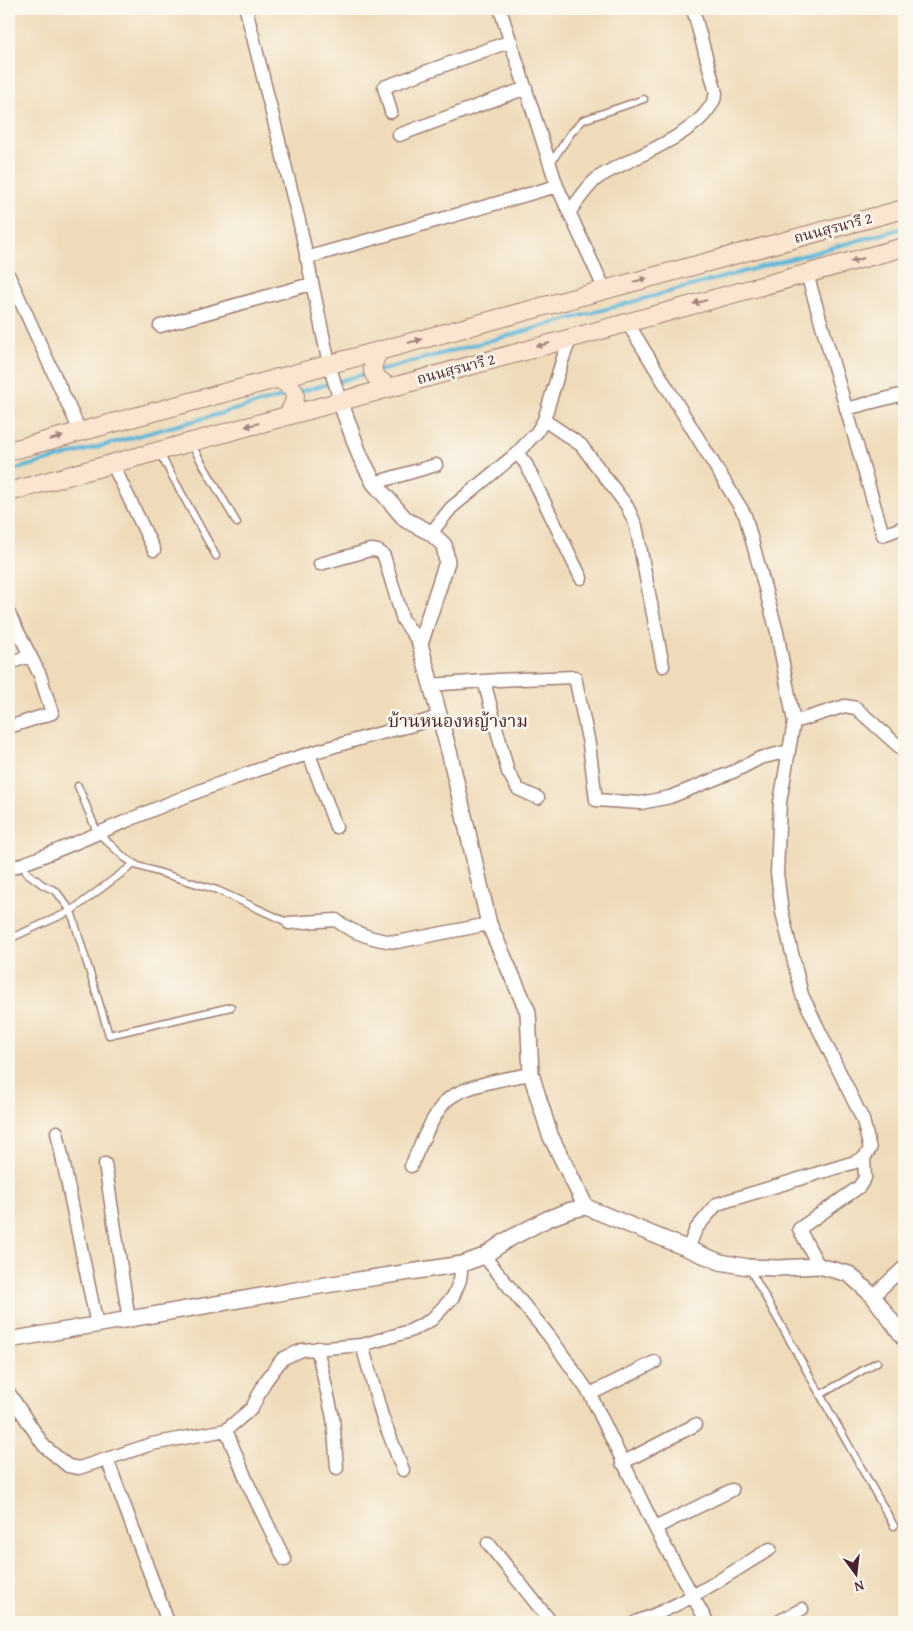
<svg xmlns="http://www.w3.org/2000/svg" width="913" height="1631" font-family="'Gentium Book Plus','Noto Serif Thai',serif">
	<rect width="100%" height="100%" fill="#fbf7ec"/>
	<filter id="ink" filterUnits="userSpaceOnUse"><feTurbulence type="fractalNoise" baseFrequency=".02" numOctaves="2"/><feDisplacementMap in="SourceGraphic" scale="10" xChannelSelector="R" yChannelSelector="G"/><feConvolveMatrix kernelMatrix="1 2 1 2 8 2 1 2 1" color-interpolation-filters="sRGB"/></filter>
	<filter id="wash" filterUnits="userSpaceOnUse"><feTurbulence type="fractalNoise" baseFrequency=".0096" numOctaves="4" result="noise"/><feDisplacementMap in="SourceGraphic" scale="20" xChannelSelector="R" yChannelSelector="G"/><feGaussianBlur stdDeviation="1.12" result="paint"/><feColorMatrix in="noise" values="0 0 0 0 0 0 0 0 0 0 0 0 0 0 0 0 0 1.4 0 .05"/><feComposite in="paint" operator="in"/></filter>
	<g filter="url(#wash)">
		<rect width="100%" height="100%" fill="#efdbba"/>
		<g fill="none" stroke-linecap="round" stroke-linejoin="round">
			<path stroke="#5ab6d8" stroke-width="4" d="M378 371 904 228
				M298 392 369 373
				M9 471 289 395"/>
		</g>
	</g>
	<g filter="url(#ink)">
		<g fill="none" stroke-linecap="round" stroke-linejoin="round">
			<g stroke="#9c7d72" stroke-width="9">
				<path id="service" d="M550 164 571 133 583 120 644 99
					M191 444 237 523
					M159 452 216 556
					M78 786 97 832 125 858 138 866 217 890 289 923
					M22 864 27 873 43 885 56 891 71 911 109 1035 231 1007
					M9 939 71 911 134 864
					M749 1268 894 1526
					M820 1395 877 1362"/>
			</g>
			<g stroke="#9c7d72" stroke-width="15">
				<path id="minor" d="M246 9 300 225 329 364 340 401
					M500 9 557 186 605 290
					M391 112 384 87 511 41
					M399 135 526 88
					M569 213C576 203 590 183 599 177 630 157 708 133 716 93L693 9
					M306 258 557 186
					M807 274 883 535 904 527
					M9 276 80 431
					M627 322 745 515 777 632 794 722 780 802 777 873 782 912 802 995 863 1120 870 1149 864 1158 855 1162 717 1204 696 1229 688 1249
					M160 326 311 284
					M846 409 904 394
					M544 420 581 445 627 506 636 526 663 666
					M517 453 526 464 581 578
					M112 463 154 550
					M374 483 436 465
					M431 533 451 508 517 453 537 432 544 420 563 358 571 337
					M320 564 370 550C377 550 380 551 384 556L403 620 420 644
					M9 614 40 675 52 713 9 727
					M9 663 30 656
					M484 681 508 772 518 789 538 798
					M430 685 498 680 575 677 589 744 596 800 641 803 670 797 735 771 760 758 789 751
					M794 722 845 706 856 708 904 751
					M309 754 336 827
					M9 869C85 842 158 804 235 778 278 762 322 750 366 737 390 730 416 726 439 716
					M289 923 336 920C352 933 377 941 397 942L489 924
					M57 1132 97 1325
					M105 1164 129 1320
					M411 1166C419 1148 433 1114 446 1101 462 1085 509 1078 531 1074
					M484 1256 550 1337 590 1394 655 1528 707 1622
					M819 1266 799 1229 859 1187 865 1178 864 1158
					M873 1296 904 1267
					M362 1345 382 1416 403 1470
					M317 1348 333 1418 337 1468
					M9 1393 44 1446 68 1466 79 1468 152 1444 226 1430 252 1408 265 1382 282 1359 302 1350 362 1345 410 1331 431 1320 453 1297 460 1280 462 1264
					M590 1394 655 1362
					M226 1430 248 1484 285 1560
					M107 1459 168 1622
					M622 1463 695 1425
					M655 1528 732 1490
					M488 1543 551 1622
					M636 1622C684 1605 727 1575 770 1549
					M778 1622 802 1609"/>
			</g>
			<g stroke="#9c7d72" stroke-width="18">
				<path id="tertiary" d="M340 401 360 456 374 483 406 520 431 533 444 545 447 562 420 644 450 755 489 924 528 1012 531 1074 550 1135 586 1207
					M9 1340 313 1287 462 1264 484 1256 507 1240 547 1219 571 1210 586 1207 720 1262 748 1267 778 1268 819 1266 849 1274 873 1296 904 1338"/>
			</g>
			<g stroke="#9c7d72" stroke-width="20">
				<path id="secondary" d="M379 351C369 370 370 375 389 387
					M277 378C298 389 299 395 288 415
					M9 451 904 209
					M9 492 904 247"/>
			</g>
			<use href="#service" stroke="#fff" stroke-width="6"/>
			<use href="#minor" stroke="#fff" stroke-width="12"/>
			<use href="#tertiary" stroke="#fff" stroke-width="15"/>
			<use href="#secondary" stroke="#fce5d0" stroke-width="18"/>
		</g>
		<defs><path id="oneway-solid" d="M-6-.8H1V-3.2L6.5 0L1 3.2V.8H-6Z" transform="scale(1.25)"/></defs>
		<g fill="#a3827e">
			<use href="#oneway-solid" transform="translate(857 260) rotate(165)"/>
			<use href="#oneway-solid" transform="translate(640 280) rotate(-15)"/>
			<use href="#oneway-solid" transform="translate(700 302) rotate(165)"/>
			<use href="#oneway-solid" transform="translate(415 341) rotate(-15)"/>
			<use href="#oneway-solid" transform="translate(543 345) rotate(165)"/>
			<use href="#oneway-solid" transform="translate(252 425) rotate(165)"/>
			<use href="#oneway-solid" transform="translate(56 438) rotate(-15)"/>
		</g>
	</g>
	<g text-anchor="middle" stroke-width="5" stroke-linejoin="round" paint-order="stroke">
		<g font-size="15" fill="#4a1f2b" stroke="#fbf7ec">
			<text transform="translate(833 228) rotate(-15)" y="5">ถนนสุรนารี 2</text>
			<text transform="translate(456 369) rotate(-15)" y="5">ถนนสุรนารี 2</text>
		</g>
		<g font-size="18" fill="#4a1f2b" stroke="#fbf7ec">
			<text x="458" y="727">บ้านหนองหญ้างาม</text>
		</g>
	</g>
	<rect width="913" height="1631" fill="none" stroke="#fbf7ec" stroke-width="30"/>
	<g transform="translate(856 1574) rotate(165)" stroke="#fbf7ec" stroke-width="4" paint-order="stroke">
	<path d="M0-4L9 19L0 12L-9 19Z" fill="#4a1f2b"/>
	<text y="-8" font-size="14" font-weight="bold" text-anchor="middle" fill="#4a1f2b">N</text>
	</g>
</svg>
